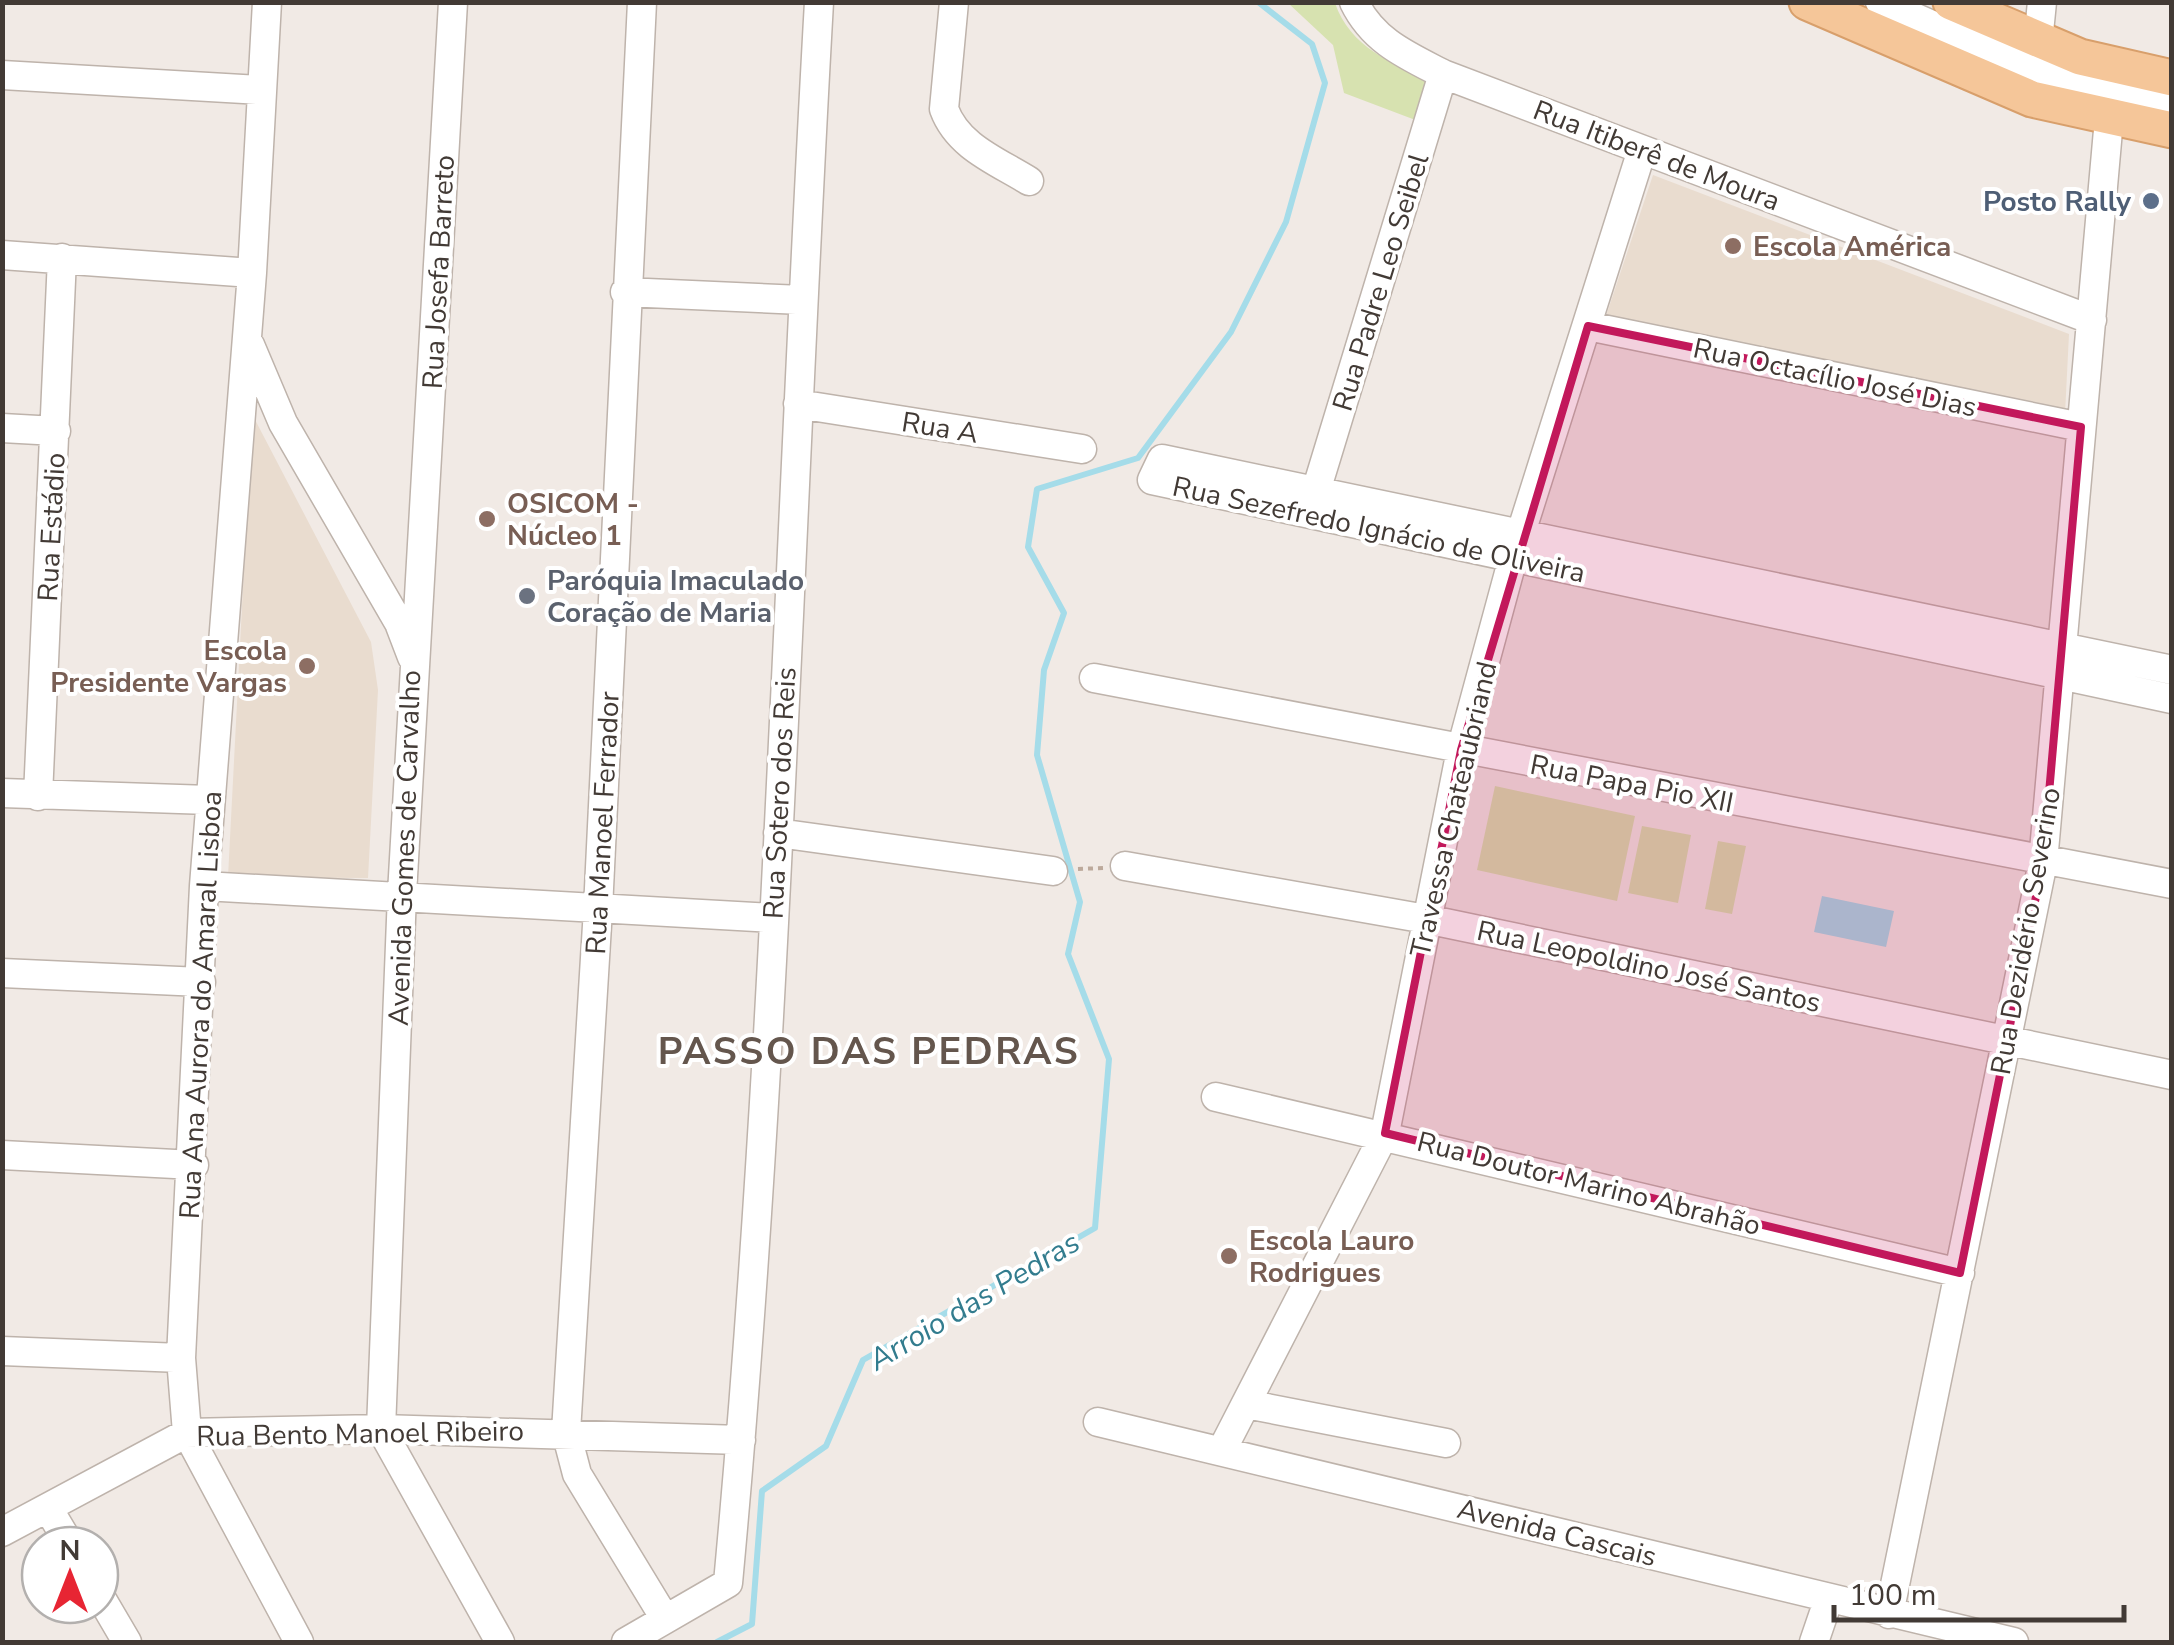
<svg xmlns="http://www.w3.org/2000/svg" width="2174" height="1645" font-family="'Nunito Sans',sans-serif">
	<rect width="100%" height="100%" fill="#f1eae5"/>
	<path fill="#e9dccf" d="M1653 175 2069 334 2065 414 1606 316Z
		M252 414 371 642 378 690 368 878 228 877Z"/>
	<path fill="#d7e2b0" d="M1288 3H1335C1350 47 1392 64 1432 80L1418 121 1344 93 1333 45Z
		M1495 786 1635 816 1617 901 1477 870Z
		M1642 826 1691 835 1678 903 1628 893Z
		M1718 841 1746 846 1732 914 1705 909Z"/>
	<path fill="#a5dce9" d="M1822 896 1894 911 1886 947 1814 932Z"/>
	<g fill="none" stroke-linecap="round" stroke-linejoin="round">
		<path stroke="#a5dce9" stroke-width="6" d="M717 1642 752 1624 762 1491 826 1446 863 1360 1095 1228 1109 1059 1068 954 1080 902 1037 755 1044 670 1064 613 1028 547 1037 489 1138 458 1231 332 1286 222 1325 83 1312 44 1258 2"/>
		<g stroke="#beb3ab" stroke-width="31">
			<path id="minor" d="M267 2 252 273 204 886 181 1358 187 1433 299 1642
				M453 2 402 894 381 1429 500 1642
				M642 2 598 909 566 1432 577 1474 664 1617
				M954 2 944 109C958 147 997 161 1029 181
				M1354 2C1373 41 1406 55 1443 74L2092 320
				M1880 2 2047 76 2172 105
				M2038 42 2042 2
				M2 75 262 90
				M2 255 252 273
				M625 292 802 300
				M1588 326 2081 427
				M250 345 283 423 399 623 412 657
				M798 404 1082 449
				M2 428 56 431
				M1316 491 1443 74
				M2172 670 1162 459 1152 480 2172 699
				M1094 678 2172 884
				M2 793 209 800
				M38 796 62 258
				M778 833 1053 871
				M1125 866 1426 919 2172 1075
				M204 886 773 918
				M2 973 201 982
				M1216 1097 1960 1273
				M2 1155 194 1165
				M2 1351 181 1358
				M1246 1404 1446 1443
				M1098 1422 2014 1642
				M1222 1450 1385 1133 1461 750 1513 558 1642 150
				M48 1508 70 1545
				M2 1532 187 1433 381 1429 741 1440
				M100 1596 127 1642
				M1889 1614 2043 862 2109 119
				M626 1642 728 1583C777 1058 789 529 819 2
				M1814 1642 1829 1598"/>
		</g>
		<g stroke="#d89f6b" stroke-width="39">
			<path id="major" d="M1807 2 2032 99 2172 130
				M1951 2 2080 57 2172 78"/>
		</g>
		<path stroke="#bca99b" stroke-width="4" stroke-dasharray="5 5" stroke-linecap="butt" d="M1078 869 1103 868"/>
		<use href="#minor" stroke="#fff" stroke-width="28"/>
		<use href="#major" stroke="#f5c699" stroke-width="35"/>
	</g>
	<path fill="#c2185b" fill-opacity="0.2" stroke="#c2185b" stroke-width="8" stroke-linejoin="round" d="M1588 326 2081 427 2043 862 1960 1273 1385 1133 1461 750Z"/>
	<circle fill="#5c6f8a" stroke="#fff" stroke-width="4" cx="2151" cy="201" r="10"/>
	<g fill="#8d6e63" stroke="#fff" stroke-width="4">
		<circle cx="1733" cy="246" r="10"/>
		<circle cx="487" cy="519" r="10"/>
		<circle cx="307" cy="666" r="10"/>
		<circle cx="1229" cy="1256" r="10"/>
	</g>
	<circle fill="#6b7280" stroke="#fff" stroke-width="4" cx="527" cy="596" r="10"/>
	<g text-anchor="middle" stroke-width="8" stroke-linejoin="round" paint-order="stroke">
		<g font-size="28" fill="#423a35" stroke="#fff">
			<text transform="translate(1657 155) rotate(21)" y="10">Rua Itiberê de Moura</text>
			<text transform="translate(438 272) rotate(-87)" y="10">Rua Josefa Barreto</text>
			<text transform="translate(1380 282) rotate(-73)" y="10">Rua Padre Leo Seibel</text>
			<text transform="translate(1835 377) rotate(12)" y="10">Rua Octacílio José Dias</text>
			<text transform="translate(940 427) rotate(9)" y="10">Rua A</text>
			<text transform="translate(51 527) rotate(-87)" y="10">Rua Estádio</text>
			<text transform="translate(1379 529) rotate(12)" y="10">Rua Sezefredo Ignácio de Oliveira</text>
			<text transform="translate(1632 783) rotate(11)" y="10">Rua Papa Pio XII</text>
			<text transform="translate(779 793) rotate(-87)" y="10">Rua Sotero dos Reis</text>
			<text transform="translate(1453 809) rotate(-77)" y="10">Travessa Chateaubriand</text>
			<text transform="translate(602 823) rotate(-87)" y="10">Rua Manoel Ferrador</text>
			<text transform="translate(404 848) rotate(-88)" y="10">Avenida Gomes de Carvalho</text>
			<text transform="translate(2025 931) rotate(-80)" y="10">Rua Dezidério Severino</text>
			<text transform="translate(1649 966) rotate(12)" y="10">Rua Leopoldino José Santos</text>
			<text transform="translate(200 1005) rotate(-87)" y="10">Rua Ana Aurora do Amaral Lisboa</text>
			<text transform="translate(1589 1183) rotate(14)" y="10">Rua Doutor Marino Abrahão</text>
			<text transform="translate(360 1433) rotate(-1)" y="10">Rua Bento Manoel Ribeiro</text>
			<text transform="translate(1557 1532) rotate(14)" y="10">Avenida Cascais</text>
		</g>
		<g font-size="28" font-weight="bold" fill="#4e5e75" stroke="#fff" text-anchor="end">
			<text x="2131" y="211">Posto Rally</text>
		</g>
		<g font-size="28" font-weight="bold" fill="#785e54" stroke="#fff" text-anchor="start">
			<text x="1753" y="256">Escola América</text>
			<text x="507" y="513">OSICOM -<tspan x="507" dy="32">Núcleo 1</tspan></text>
			<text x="287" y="660" text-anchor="end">Escola<tspan x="287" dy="32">Presidente Vargas</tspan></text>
			<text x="1249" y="1250">Escola Lauro<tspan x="1249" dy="32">Rodrigues</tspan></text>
		</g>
		<g font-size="28" font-weight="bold" fill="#5b616d" stroke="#fff" text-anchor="start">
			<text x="547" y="590">Paróquia Imaculado<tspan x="547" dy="32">Coração de Maria</tspan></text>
		</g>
		<g font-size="30" font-style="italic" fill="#327c8e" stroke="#fff">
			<text transform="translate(974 1301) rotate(-31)" y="10">Arroio das Pedras</text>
		</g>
		<g font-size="38" font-weight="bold" letter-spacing="2.5" fill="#64564d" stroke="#fff">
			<text x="869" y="1064">PASSO DAS PEDRAS</text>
		</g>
	</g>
	<rect width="2174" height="1645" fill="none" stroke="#423a35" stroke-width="10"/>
	<g transform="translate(70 1575)"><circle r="48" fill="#ffffff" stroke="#b3b0ae" stroke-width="2.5"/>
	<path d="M0-8L18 38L0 25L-18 38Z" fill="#e72533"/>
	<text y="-15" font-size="28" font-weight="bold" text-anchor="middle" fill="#423a35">N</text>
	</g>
	<path d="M1834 1605v15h290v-15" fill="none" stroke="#423a35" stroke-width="5"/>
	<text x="1849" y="1605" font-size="30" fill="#423a35" stroke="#ffffff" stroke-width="8" paint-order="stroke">100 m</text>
</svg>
